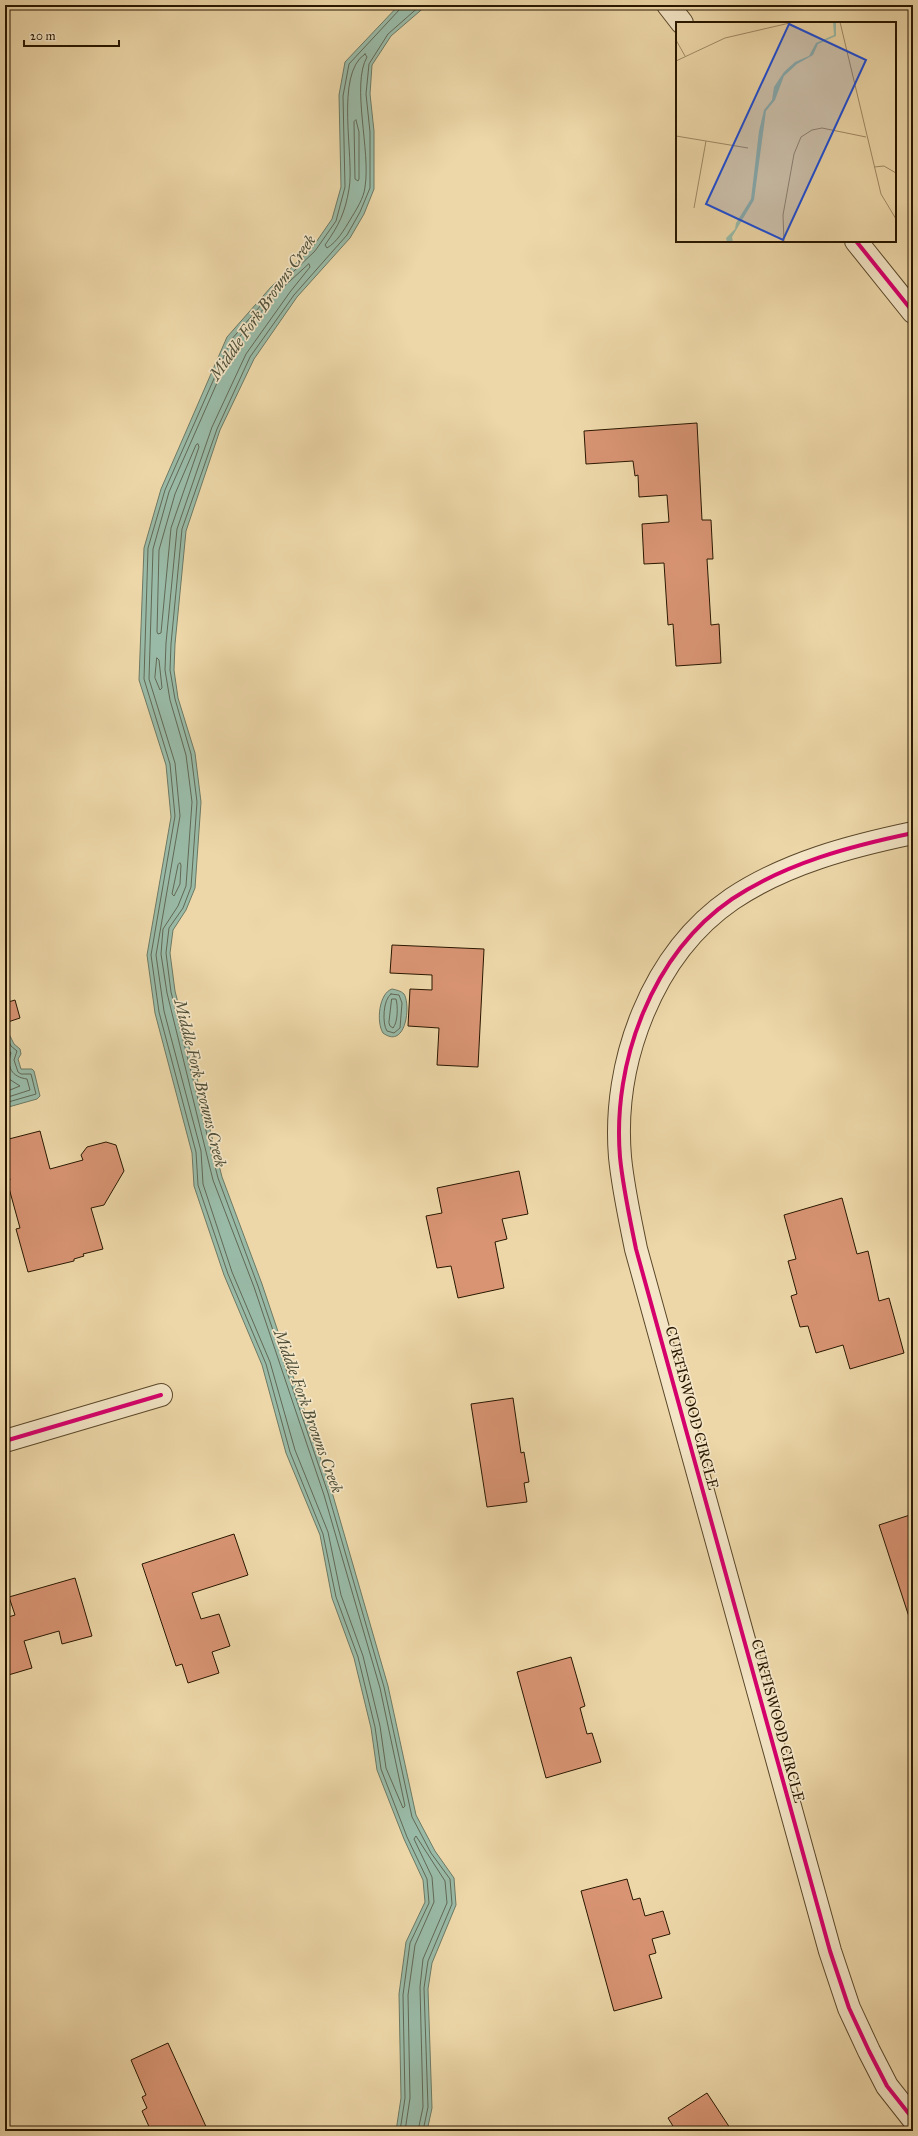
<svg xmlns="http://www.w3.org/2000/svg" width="918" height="2136" font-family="'IM FELL Great Primer',serif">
	<rect width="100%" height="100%" fill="#edd7a8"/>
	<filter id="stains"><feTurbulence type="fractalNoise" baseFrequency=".005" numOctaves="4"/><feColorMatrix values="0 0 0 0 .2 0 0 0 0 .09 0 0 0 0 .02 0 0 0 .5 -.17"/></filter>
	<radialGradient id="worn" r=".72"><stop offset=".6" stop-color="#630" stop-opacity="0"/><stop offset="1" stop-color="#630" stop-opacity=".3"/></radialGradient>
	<path fill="#99baa7" stroke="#6c7964" d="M399 5H427L391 36 372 65 370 94 374 131V189L364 214 350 238 297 297 254 359 220 430 186 531 175 644 174 670 178 698 195 753 201 802 195 888 186 910 173 930 170 953 175 991 222 1177 262 1284 332 1492 388 1686 416 1815 435 1851 454 1878 456 1905 432 1963 428 1989 432 2108 427 2131H396L401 2098 399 1994 406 1942 425 1902 423 1880 404 1839 377 1770 371 1728 354 1658 332 1598 320 1535 286 1453 262 1365 224 1275 194 1186 192 1153 155 1013 147 955 171 817 166 765 139 680 144 548 161 489 227 337 271 287 312 248 332 219 341 187 339 95 345 62Z
		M392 989C397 990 401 991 404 994 411 1005 406 1050 383 1033 376 1022 379 993 392 989Z
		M9 1034 14 1044 20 1049 21 1054 18 1059 21 1069H32L34 1071 40 1096 37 1099 5 1108V1035Z"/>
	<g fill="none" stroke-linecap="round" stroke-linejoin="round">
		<path stroke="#616854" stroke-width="1" d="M421 5 388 34 369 64 366 94 370 132V188L360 212 347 235 294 295 250 357 217 429 182 529 171 644 170 670 175 699 191 754 197 802 191 887 183 908 169 928 166 953 171 992 218 1178 258 1286 328 1493 384 1687 412 1817 431 1853 450 1879 452 1904 428 1961 424 1988 428 2107 423 2131
			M365 54 367 57C351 85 371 151 365 187 364 198 356 210 350 220 344 230 337 242 327 248L325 245C339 225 345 213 349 189 355 158 334 74 365 54Z
			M356 120 359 132V179L358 181 355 179 354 122Z
			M309 264 310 267 290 292 246 354 212 427 177 529 166 643 165 670 170 700 186 755 192 802 186 886 178 906 163 929 161 954 167 993 213 1180 254 1287 324 1495 380 1688 405 1806 403 1808 386 1768 380 1726 363 1656 341 1595 328 1532 295 1450 270 1362 232 1272 203 1184 201 1151 164 1011 156 955 180 816 175 763 149 679 153 549 169 492 235 342 277 293Z
			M198 444 199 447 171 528 161 633 158 634 157 632 159 550 175 494 196 445Z
			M157 658 159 660 162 688 160 690 155 678Z
			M180 863 181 865 180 884 174 896 172 894 178 865Z
			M391 994 399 995 402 1003 400 1028 394 1033 387 1031C382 1024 383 999 391 994Z
			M392 999H396C398 1006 398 1022 393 1028L390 1026 389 1023Z
			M5 1039 8 1040 11 1046 17 1051 14 1060 18 1072 21 1074H31L36 1094 5 1103
			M5 1045 11 1053C6 1067 12 1077 27 1079L30 1090 5 1098
			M5 1069 9 1079 20 1086 5 1092
			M400 2131 405 2098 403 1995 410 1943 429 1903 427 1879 407 1837 381 1769 375 1727 358 1657 336 1597 323 1534 290 1452 266 1364 228 1274 198 1185 196 1152 159 1012 151 955 175 816 170 764 144 679 148 548 165 490 231 340 274 290 315 251 336 221 345 187 343 96 349 64 400 9 401 5
			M405 2131 410 2098 408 1995 415 1945 434 1902 432 1877 414 1839 416 1836 445 1881 447 1903 423 1959 420 1987 423 2107 418 2131"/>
	</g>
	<path fill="#d89473" stroke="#291700" d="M697 423 702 520H711L713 559H707L711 625 719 624 721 663 676 666 673 624 668 625 664 563 644 564 642 524 669 522 667 495 639 497 638 475 635 476 633 461 586 464 584 431Z
		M392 945 484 949 478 1067 437 1065 439 1028 408 1026 410 989 432 990V975L390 973Z
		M15 1000 20 1018 5 1023V1003Z
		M40 1131 50 1169 83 1160 81 1155 87 1147 106 1142 116 1145 124 1171 104 1205 91 1208 103 1249 83 1254 84 1256 74 1259V1261L28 1272 16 1229 20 1228 7 1181 10 1180 5 1162V1140Z
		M519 1171 528 1214 502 1219 507 1239 495 1242 504 1288 458 1298 451 1266 437 1268 426 1216 442 1213 437 1188Z
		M842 1198 857 1254 868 1251 879 1301 889 1298 904 1353 850 1369 843 1345 816 1353 808 1326 800 1327 791 1296 797 1294 788 1261 796 1259 784 1215Z
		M513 1398 521 1453 524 1452 529 1482 524 1483 527 1502 487 1507 471 1404Z
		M913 1514V1626H912L879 1525Z
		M234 1534 248 1575 192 1593 201 1619 219 1614 230 1646 212 1652 219 1673 188 1683 182 1664 176 1666 142 1564Z
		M75 1578 92 1636 62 1644 59 1631 24 1641 32 1668 5 1676V1618L15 1615 9 1597Z
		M571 1657 585 1706 580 1708 587 1734 592 1733 601 1762 546 1778 517 1672Z
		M627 1879 633 1900 640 1898 645 1916 663 1911 670 1934 652 1939 656 1953 649 1955 662 1998 614 2011 581 1891Z
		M168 2043 208 2131H151L142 2111 147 2108 142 2097 146 2095 131 2060Z
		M707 2093 732 2131H676L668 2118Z"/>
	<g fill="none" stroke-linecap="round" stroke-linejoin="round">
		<g stroke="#5a472a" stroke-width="24">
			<path id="minor" d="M668 5 682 23
				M856 241 913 312
				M913 833C851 846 786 863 732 899 652 954 612 1062 620 1157 623 1188 630 1219 636 1249L830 1951 849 2008 869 2051 887 2086 913 2119
				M5 1441 161 1395"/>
		</g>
		<use href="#minor" stroke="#f3e5c6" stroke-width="22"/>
		<g stroke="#f3e5c6" stroke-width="6">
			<path id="cycleway" d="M856 241 913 312
				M913 833C851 846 786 863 732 899 652 954 612 1062 620 1157 623 1188 630 1219 636 1249L830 1951 849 2008 869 2051 887 2086 913 2119
				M5 1441 161 1395"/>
		</g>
		<use href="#cycleway" stroke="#d6006c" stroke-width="4"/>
	</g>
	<g text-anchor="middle" stroke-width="3.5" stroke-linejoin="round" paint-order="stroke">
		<g font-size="15" fill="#291700" stroke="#f3e5c6">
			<text transform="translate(692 1408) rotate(75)" y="5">CURTISWOOD CIRCLE</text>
			<text transform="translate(778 1721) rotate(75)" y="5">CURTISWOOD CIRCLE</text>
		</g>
		<g font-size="16" font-style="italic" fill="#50503a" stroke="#f3e5c6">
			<text transform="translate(262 307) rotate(-55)" y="6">Middle Fork Browns Creek</text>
			<text transform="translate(201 1083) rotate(76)" y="6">Middle Fork Browns Creek</text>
			<text transform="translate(309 1411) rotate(70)" y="6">Middle Fork Browns Creek</text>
		</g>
	</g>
	<g transform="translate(676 22)">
		<rect width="220" height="220" fill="#edd7a8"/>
		<path d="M157 0H160V14L142 22 137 33 121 42 108 54 99 78 90 89 78 178 56 215 57 220H51L50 216 59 207 60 201 75 177 83 109 88 88 96 78 98 65 108 50 119 40 133 34 140 21 158 13Z" fill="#99baa7"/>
		<path fill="none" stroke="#9f8a65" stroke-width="1" d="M164 0 205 172 220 197M0 18 9 34M0 39 49 16 118 0M0 114 72 126M198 145 208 144 220 151M18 186 30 119M108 220 107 193 118 132 125 115 136 108 146 106 190 115"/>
		<path fill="#1d4ed8" fill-opacity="0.15" stroke="#1d4ed8" stroke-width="2" d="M113 2 190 38 107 218 30 182Z"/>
		<rect width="220" height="220" fill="none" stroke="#291700" stroke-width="2"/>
	</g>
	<rect width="918" height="2136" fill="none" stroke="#edd7a8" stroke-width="20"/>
	<rect x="6" y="6" width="906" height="2124" fill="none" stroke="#291700" stroke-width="2"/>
	<rect x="10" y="10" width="898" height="2116" fill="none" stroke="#291700"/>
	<path d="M24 40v6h95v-6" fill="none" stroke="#291700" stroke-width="2"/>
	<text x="30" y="40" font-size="12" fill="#291700" stroke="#f3e5c6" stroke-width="3" paint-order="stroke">20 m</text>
	<rect width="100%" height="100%" filter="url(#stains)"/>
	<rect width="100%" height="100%" fill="url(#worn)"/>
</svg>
